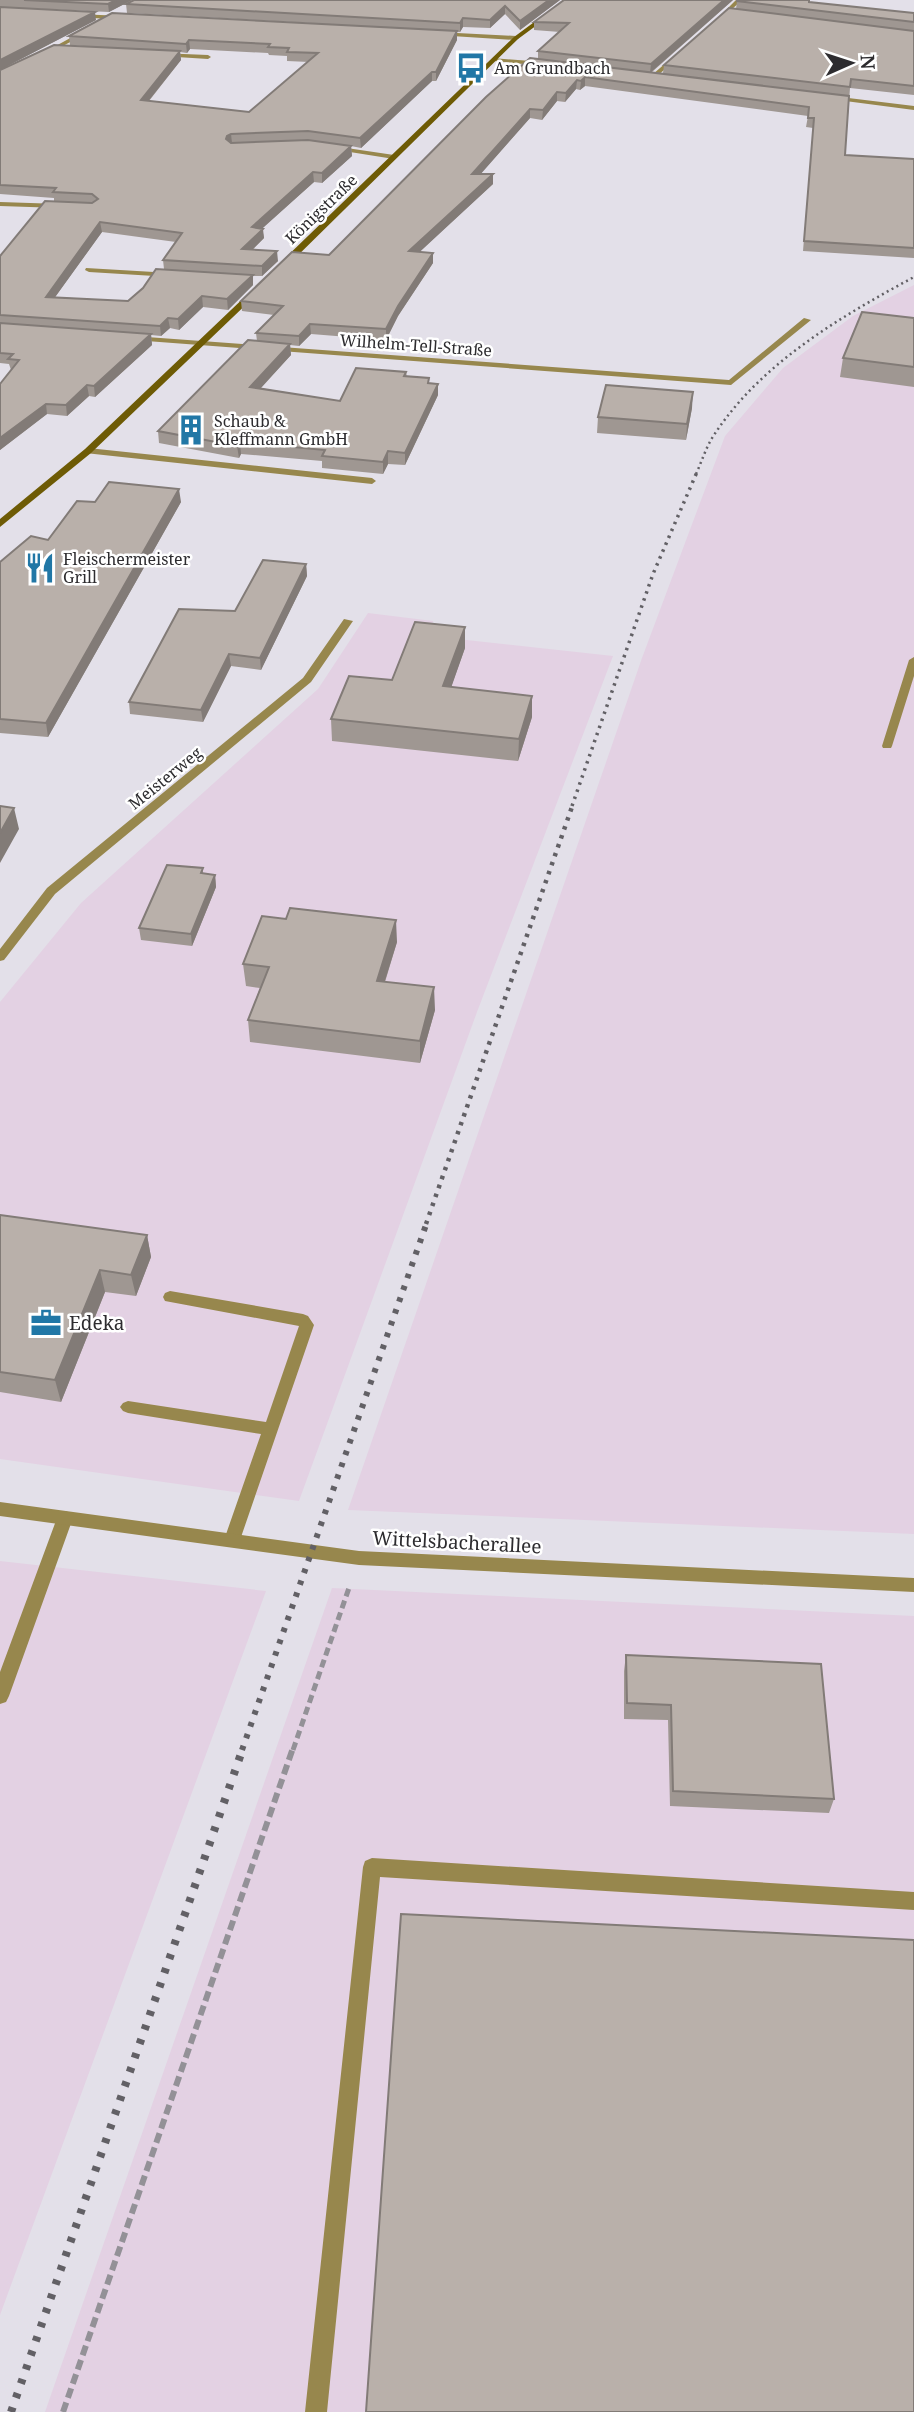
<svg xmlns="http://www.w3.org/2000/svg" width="914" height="2412" font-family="'Noto Serif',serif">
	<rect width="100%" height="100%" fill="#e3e0e9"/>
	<path fill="#e3d1e3" d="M914 285V1534L348 1510 642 658 725 436 783 368 853 316Z
		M368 613 433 621 430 636 613 656 477 1012 299 1501 0 1459V1002L81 903 318 689Z
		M0 1561 266 1591 0 2315Z
		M332 1588 914 1616V2412H45Z"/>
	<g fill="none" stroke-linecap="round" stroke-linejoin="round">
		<path stroke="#939197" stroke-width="5" stroke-dasharray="8 4.5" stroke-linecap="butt" d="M293 1750 350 1585"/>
		<path stroke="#939197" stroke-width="6" stroke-dasharray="10 5" stroke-linecap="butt" d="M63 2412 293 1748"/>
		<path fill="#97874d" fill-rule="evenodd" d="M333 146 394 155 397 157 394 159 331 149Z
			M86 268 171 273 175 275 171 277 89 272 85 270Z
			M88 448 372 478 376 481 372 484 85 453 84 451Z
			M914 657V676L892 746 891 748H883L882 746 909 660Z
			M170 1291 303 1314 308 1316 314 1325 240 1540 238 1545 232 1547 226 1545 224 1540 261 1434 128 1413 123 1411 120 1407 123 1403 128 1401 266 1422 299 1326 165 1301 163 1297 165 1293Z
			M65 1511 71 1513 73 1518 9 1696 6 1702 0 1704V1672L57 1518 59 1513Z
			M372 1858 914 1892V1910L380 1877 327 2412H305L363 1867 365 1861Z"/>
		<path fill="#97874d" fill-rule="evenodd" d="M736 0H742L719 21H715Z
			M76 14 124 16 127 18 124 20 78 17Z
			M85 30 87 33 46 55 41 54Z
			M438 32 516 36 519 38 516 40 436 35Z
			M159 53 208 55 211 57 208 59 161 56Z
			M676 54 681 55 656 77H652V75Z
			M492 58 544 62 547 64 544 66 494 61Z
			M832 96 914 106V110L830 99Z
			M0 202 60 204 64 206 60 208 0 206Z
			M804 318 811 320 731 385 133 340 129 338 133 336 729 380Z
			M344 619 353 621 311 682 55 894 4 960 0 961V949L47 888 303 678Z"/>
		<path fill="#97874d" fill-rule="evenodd" d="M0 1502 359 1551 914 1578V1592L359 1565 0 1516Z"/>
		<path fill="#6e5b05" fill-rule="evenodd" d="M564 0H571L518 39 285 268H279V264L514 37Z
			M252 290 259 292 91 453 0 527V519L85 449Z"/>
		<path stroke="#626065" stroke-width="2.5" stroke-dasharray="2 3.5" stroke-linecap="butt" d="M696 474C702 461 706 447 714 435 761 363 840 317 914 277"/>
		<path stroke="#626065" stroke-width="3.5" stroke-dasharray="2.5 5" stroke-linecap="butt" d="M572 806 653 574 697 472"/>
		<path stroke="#626065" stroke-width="4.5" stroke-dasharray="3.5 6" stroke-linecap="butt" d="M426 1224 573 804"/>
		<path stroke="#626065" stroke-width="6" stroke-dasharray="4.5 8" stroke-linecap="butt" d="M242 1750 427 1222"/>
		<path stroke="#626065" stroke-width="8" stroke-dasharray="5 10" stroke-linecap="butt" d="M11 2412 243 1748"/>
	</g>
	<path fill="#9f9792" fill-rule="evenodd" d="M0 0H132L109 12 0 7Z
		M134 0H560L520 30 505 14 490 28 463 27 460 32H457V40L436 81H432L361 148 351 146 352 156 322 183 314 182 262 228 264 238 253 249 278 261 262 276H253V285L228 310 203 307 179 330 170 328 161 336 151 335 152 345 95 397 89 396 67 416 47 414 0 450V384L11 370 9 364 0 363V256L54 201V198L0 194V7L96 20 5 67 123 49 70 45 69 36 311 23 127 13 126 4ZM190 49 268 53 269 55 287 56V61L309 62 249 112 149 101 181 60 180 52 187 53ZM102 232 176 242 163 260 164 269 128 301 55 297Z
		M733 0 652 72 663 73 664 65 736 9 737 1 809 2 914 13V95L850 88 845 155 914 159V258L803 251 813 128 806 127 808 116 585 86 580 90 576 89 565 102 557 101 542 120 530 118 480 174 493 184 419 252 433 263 398 316 386 340 311 334 299 346 290 345 291 355 260 388 340 401 406 372 407 377 429 383 438 395 405 465 388 464 383 474 322 468V461L241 454 239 458 159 443 158 431 257 341 256 333 274 315 242 311 241 301 329 255 538 58V51L560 32 534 30V22Z
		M914 318V387L840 377 843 358Z
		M692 408 686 440 597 433 598 417Z
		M95 502H181L48 737 0 733V562L48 540Z
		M306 564 307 576 261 670 231 666 203 722 130 714 129 702 235 611Z
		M465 627V648L451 687 532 696V717L518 761 332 741 331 719 392 680Z
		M203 868V873L215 875 216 887 192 946 141 940 139 928Z
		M397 942 385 982 435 1010 420 1063 250 1042 248 1020 260 988 246 986 243 964Z
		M0 1215 147 1235 151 1257 136 1296 105 1292 61 1402 0 1392Z
		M626 1655 834 1799 829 1813 670 1806 668 1720 624 1719V1671Z"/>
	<path fill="#827b77" d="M116 0H132L109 12 108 4Z
		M549 0H560L520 30V21Z
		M724 0H733L650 73 651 64Z
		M505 6V14L490 28V20Z
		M95 12 96 20 0 70V60Z
		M463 18V27L460 32V23Z
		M457 31V40L436 81V72Z
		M189 40 190 49 187 53 186 44Z
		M180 51 181 60 142 109 141 100Z
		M432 72V81L361 148 360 138Z
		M585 77V86L580 90 581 81Z
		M577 80 576 89 565 102 566 93Z
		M557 92V101L542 120 543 110Z
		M530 109V118L472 184V174Z
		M231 134 232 143 226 139 227 136Z
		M351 146 352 156 322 183V173Z
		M313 172 314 182 253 237 252 227Z
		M493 174V184L410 261 409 251Z
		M100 222 102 232 48 307 46 297Z
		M263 229 264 238 243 259 242 249Z
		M277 251 278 261 262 276V266Z
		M433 253V263L398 316 386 340V329L398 306Z
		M253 275V285L228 310 227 299Z
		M202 296 203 307 179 330 178 319Z
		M168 318 170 328 161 336 160 326Z
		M310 324 311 334 299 346V336Z
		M151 334 152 345 95 397 94 386Z
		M290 344 291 355 251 399 250 387Z
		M438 384V395L405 465V453Z
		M87 385 89 396 67 416 66 405Z
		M693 392 692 408 686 440 687 424Z
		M46 404 47 414 0 450V438Z
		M240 442 241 454 239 458 237 446Z
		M388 451V464L383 474V462Z
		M179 489 181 502 48 737 46 723Z
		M306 564 307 576 261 670 260 658Z
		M465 627V648L444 708 443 686Z
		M229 654 231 666 203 722 201 710Z
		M532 696V717L518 761 519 739Z
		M14 808 19 829 0 863V833Z
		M215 875 216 887 192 946 191 934Z
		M396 920 397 942 378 1003 377 981Z
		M434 987 435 1010 420 1063V1041Z
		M147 1235 151 1257 136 1296 131 1275Z
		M100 1270 105 1292 61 1402 55 1380Z"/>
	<path fill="#b9b0aa" stroke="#827b77" stroke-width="2" d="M24 0H116L108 4Z
		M134 0H549L520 21 505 6 490 20 463 18 460 23 126 4Z
		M564 0H724L651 64 538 51 569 23 534 22Z
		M737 0H809V2L914 13V22L737 1Z
		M0 7 95 12 0 60Z
		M729 8 914 31V86L851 79 850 87 664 65Z
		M112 13 457 31 436 72H432L360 138 308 131 231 134 227 136 226 139 231 143 308 140 351 146 322 173 313 172 252 227 263 229 242 249 277 251 262 266 163 260 182 233 100 222 46 297 128 301 143 288 156 269 253 275 227 299 202 296 178 319 168 318 160 326 0 315V256L45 201 92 203 98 199 92 194 53 192 56 188 0 185V70L54 45 180 51 141 100 249 112 318 53 287 52 289 48 268 47 270 44 189 40 186 44 69 36Z
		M530 58 849 96 845 155 914 159V248L804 241 814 118H808L809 107 585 77 581 81 577 80 566 93 557 92 543 110 530 109 472 174H493L409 251 433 253 398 306 386 329 310 324 299 336 256 333 283 306 241 301 292 252 329 255 486 97Z
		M862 312 914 318V367L843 358Z
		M0 323 151 334 94 386 87 385 66 405 46 404 0 438V384L19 360 8 359 13 354 0 353Z
		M248 340 290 344 250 387 340 401 356 368 406 372 404 376 429 378 428 383 438 384 405 453 388 451 383 462 322 456 325 450 240 442 237 446 158 431Z
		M606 385 693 392 687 424 598 417Z
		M109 482 179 489 46 723 0 719V562L31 536 48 540 77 501 95 502Z
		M263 560 306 564 260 658 229 654 201 710 129 702 179 609 235 611Z
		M415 622 465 627 443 686 532 696 519 739 331 719 349 676 392 680Z
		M0 806 14 808 0 833Z
		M167 865 203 868 201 873 215 875 191 934 139 928Z
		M290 908 396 920 377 981 434 987 420 1041 248 1020 269 967 243 964 262 916 286 919Z
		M0 1215 147 1235 131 1275 100 1270 55 1380 0 1372Z
		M626 1655 821 1664 834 1799 673 1791 671 1705 627 1703Z
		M401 1914 914 1940V2412H366Z"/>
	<defs>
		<g id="bus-bare" transform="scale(2.415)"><path d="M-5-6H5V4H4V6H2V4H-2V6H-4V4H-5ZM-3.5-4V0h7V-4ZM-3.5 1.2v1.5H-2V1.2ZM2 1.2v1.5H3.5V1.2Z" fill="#2177a6" stroke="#fff" stroke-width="2.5" paint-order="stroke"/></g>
		<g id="building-bare" transform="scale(2.415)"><path d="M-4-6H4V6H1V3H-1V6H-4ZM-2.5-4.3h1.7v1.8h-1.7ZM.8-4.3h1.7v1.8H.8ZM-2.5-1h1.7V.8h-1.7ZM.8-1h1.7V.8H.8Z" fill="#2177a6" stroke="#fff" stroke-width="2.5" paint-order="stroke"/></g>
		<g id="restaurant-bare" transform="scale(2.415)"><path d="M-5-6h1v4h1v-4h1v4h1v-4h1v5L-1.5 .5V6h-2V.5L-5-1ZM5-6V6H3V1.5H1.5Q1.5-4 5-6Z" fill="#2177a6" stroke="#fff" stroke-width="2.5" paint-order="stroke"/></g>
		<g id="office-bare" transform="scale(2.415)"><path d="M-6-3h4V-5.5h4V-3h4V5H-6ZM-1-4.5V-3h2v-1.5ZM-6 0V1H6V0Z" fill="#2177a6" stroke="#fff" stroke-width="2.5" paint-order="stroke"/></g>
	</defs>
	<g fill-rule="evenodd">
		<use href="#bus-bare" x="471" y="68"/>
		<use href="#building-bare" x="191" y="430"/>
		<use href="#restaurant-bare" x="40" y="568"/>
		<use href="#office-bare" x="46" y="1323"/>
	</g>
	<g text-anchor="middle" stroke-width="5" stroke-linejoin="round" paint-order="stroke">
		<g font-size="16" fill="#2d2c2f" stroke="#fff" text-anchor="start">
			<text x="494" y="74">Am Grundbach</text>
			<text x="214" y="427">Schaub &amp;<tspan x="214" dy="18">Kleffmann GmbH</tspan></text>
			<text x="63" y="565">Fleischermeister<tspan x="63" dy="18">Grill</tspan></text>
		</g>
		<g font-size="16" fill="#2d2c2f" stroke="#fff">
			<text transform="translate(321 209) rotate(-44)" y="6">Königstraße</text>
			<text transform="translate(416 345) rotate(4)" y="6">Wilhelm-Tell-Straße</text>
			<text transform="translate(165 778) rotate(-39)" y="6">Meisterweg</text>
		</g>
		<g font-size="19" fill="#2d2c2f" stroke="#fff" text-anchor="start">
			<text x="69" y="1330">Edeka</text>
		</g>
		<g font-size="19" fill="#2d2c2f" stroke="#fff">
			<text transform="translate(457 1542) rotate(3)" y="7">Wittelsbacherallee</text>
		</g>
	</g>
	<g transform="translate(851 63) rotate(87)" stroke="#ffffff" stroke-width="5" paint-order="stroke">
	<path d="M0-5L12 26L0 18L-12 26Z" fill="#2d2c2f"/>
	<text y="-10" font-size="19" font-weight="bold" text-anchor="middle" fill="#2d2c2f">N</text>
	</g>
</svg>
